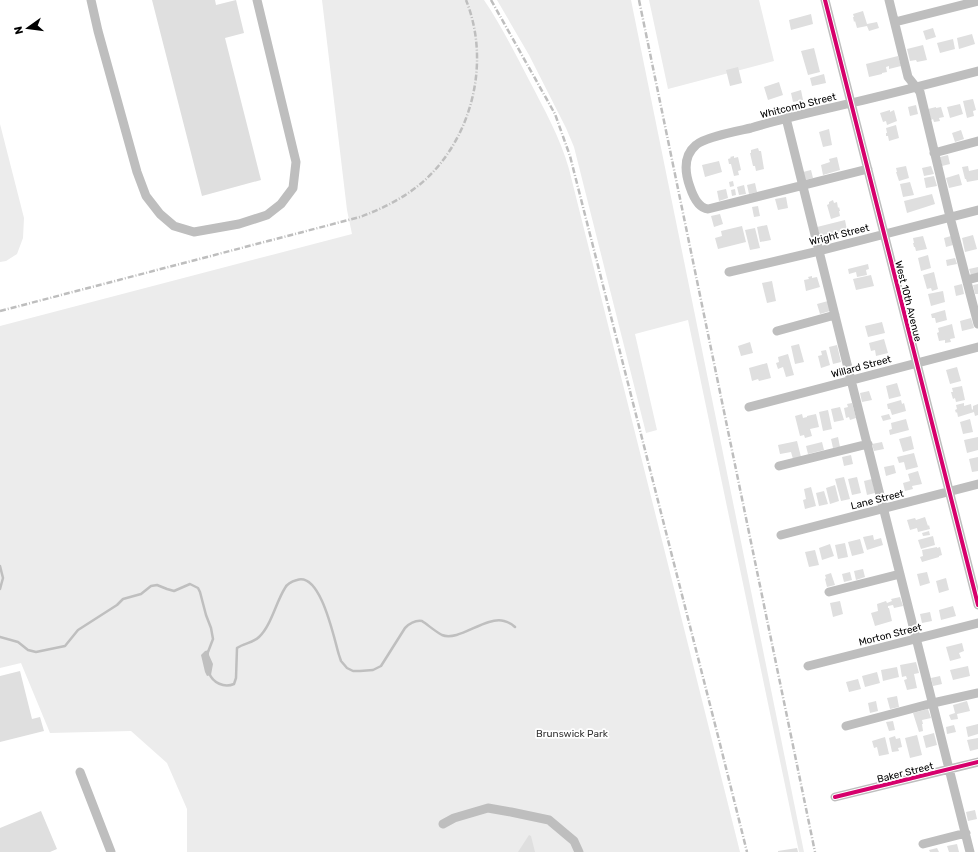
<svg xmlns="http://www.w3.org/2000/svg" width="978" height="852" font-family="Rubik,sans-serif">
	<rect width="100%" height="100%" fill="#fff"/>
	<path fill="#ececec" d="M322 0H484C501 25 515 53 529 80 544 109 560 137 569 169L740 852H187V809L167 763 131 731 50 733 21 663 0 668V326L352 234 347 210Z
		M497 0H631L804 852H799L688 320 635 334 657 430 646 433 574 147 566 128 529 55Z
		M649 0H759L774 61 668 89Z
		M0 124 24 218 23 238 17 254 6 261 0 262Z"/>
	<path fill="#bfbfbf" d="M209 650V655L213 664 211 675 207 676 205 672 201 655 205 651Z"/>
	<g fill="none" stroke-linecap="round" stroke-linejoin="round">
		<path stroke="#bfbfbf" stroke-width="2.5" d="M0 566 3 578 0 589
			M0 637 18 642 28 650 36 652 65 646 78 630 117 605 123 599 141 594 151 586 157 585 167 589 174 591 190 584 198 588 200 592 206 615 211 628 213 639 208 652
			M209 673C213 683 224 688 234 684L236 678 237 648C244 643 253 643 259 637 271 626 276 602 285 588 287 584 293 581 297 580 321 572 334 639 339 655L341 661 347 668 353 671H360L373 670 381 666 405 628C410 623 415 620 422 621 428 625 436 632 442 635 459 642 485 616 504 621 508 622 512 624 515 627"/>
	</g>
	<path fill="#dfdfdf" d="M152 0H215L216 5 236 0 244 33 225 38 261 180 202 196Z
		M863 11 867 24 877 22 879 28 869 31 867 26 857 28 855 21 854 22 853 17H854L853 14Z
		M811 14 813 24 791 30 789 20Z
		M933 28 936 37 926 40 923 31Z
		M972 34 975 44 959 49 957 38Z
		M953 39 955 49 940 53 937 43Z
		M923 45 927 60 917 62 916 60 910 61 907 49Z
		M814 48 820 72 808 75 801 51Z
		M898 56 901 66 889 69V66L886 67 887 72 882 73V74L869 77 866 64Z
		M738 67 742 83 730 86 726 70Z
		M824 74 826 83 812 86 810 78Z
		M779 82 783 95 768 100 764 87Z
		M801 90 803 100 793 102 791 93Z
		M973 99 976 110 973 111 974 116 967 118 963 101Z
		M960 104 963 114 950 118 947 107Z
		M916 105 918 114 910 116 908 107Z
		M936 107V108L941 107 944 117 939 118 940 121 934 122 933 119 931 120 928 109Z
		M890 110V112L894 110 897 121 887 125 886 121 883 122 880 113Z
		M896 125 899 138 889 141 888 136H886V133H887L886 128Z
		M829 129 832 145 823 147 819 132Z
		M961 130 964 139 955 142 952 133Z
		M758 148 759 151H761L764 169 756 171 755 166H753L750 153H751V150Z
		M948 155 950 164 942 166 940 157Z
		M734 156V158L738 157 741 170 738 171 739 175 734 176 731 164H729L728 159 731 158 730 157Z
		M837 157 840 170 823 175 821 165 830 162 829 159Z
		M719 161 722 172 705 177 702 165Z
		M906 166 909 178 899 181 896 172H897L896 168Z
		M931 166 934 174 924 176 922 168Z
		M968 166 969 171 978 169V180L967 182 966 179H965L962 167Z
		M811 170 813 178 805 180 803 172Z
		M959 174 962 185 949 188 946 178Z
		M934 176 937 186 926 188 924 178Z
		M733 181 734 186 730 187 729 182Z
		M910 182 914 195 903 197 900 184Z
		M755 183 757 192 749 194 747 185Z
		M744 185 746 194 739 195 737 187Z
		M726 189 728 198 719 201 717 191Z
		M735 189 736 195 732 196 731 190Z
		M932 194 935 204 907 213 904 201Z
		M786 197 788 208 778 210 775 199Z
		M833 200 834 203 837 202 838 208 839 207 840 211H839L840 216 831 219 827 205 829 204V202Z
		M758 206 760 216 754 217 752 207Z
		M720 214 723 224 714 227 711 216Z
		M845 220 847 230 820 237 817 227Z
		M767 225 771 240 760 242 757 227Z
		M742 226 746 242 718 249 715 238 722 236 721 231Z
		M755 228 760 248 750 250 745 230Z
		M973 235 977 249 965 252 962 238Z
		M923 236 927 249 916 251 915 247H914L913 243H914L913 238Z
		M951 236 953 245 946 247 944 238Z
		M928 255 931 268 921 271 918 258Z
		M955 258 957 264 947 266 946 260Z
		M868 264 869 269 866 270 867 275 857 277 856 272 849 274 848 269Z
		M978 267V274L971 275 969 269Z
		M934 272 938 289 932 291 931 288 927 289 923 275Z
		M871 275 874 286 856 290 853 279Z
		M812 276V278L817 277 820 287 806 291 804 280 809 279 808 277Z
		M772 281 776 301 767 303 762 283Z
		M962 284 964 294 956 296 954 286Z
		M978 284V294H975L973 285Z
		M943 291 945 302 931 306 928 294Z
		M828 301 830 311 820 314 817 304Z
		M945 310 947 320 936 323 935 318H932L931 314Z
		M971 318 974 328 962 331 960 321Z
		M882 322 885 333 868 337 865 326Z
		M952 324 955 338 950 339 951 342 945 343V340L939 341 937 333 939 332 938 328Z
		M884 339 888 353 876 356 875 350 871 351 869 343Z
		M750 342 753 353 741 356 738 346Z
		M799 344 804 362 795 364 791 346Z
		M837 345 841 362 833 364 829 347Z
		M826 350 830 365 821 368 818 356 822 355 821 351Z
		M788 354 794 375 786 377 783 367 778 369 776 363 779 362 778 357Z
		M767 363 771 378 759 381 758 379 752 381 749 368Z
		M957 367 961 381 950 384 946 370Z
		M897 383 901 396 889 399 886 386Z
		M962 386 965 400 956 402 955 398 953 399 951 392H953L952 388Z
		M869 391 872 400 862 402 860 393Z
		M901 400 902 404 904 403 906 411 892 415 890 409H888L887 404Z
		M852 403 856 418 850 420 849 417 846 418 844 408 848 407 847 404Z
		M964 403V406L971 404 972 410 973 409V406L978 404V415L975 416 974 412 958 417 957 412 956 413 955 410 957 409 956 405Z
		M840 407 844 420 834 422 831 409Z
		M828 410 832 429 823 431 819 412Z
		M802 414 803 418 807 417V416L816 414 819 427 810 429 812 436 805 438 804 435 800 436 795 416Z
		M889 414 891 419 883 421 881 416Z
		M906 419 909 430 890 435 889 430 892 429 891 423Z
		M970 419 973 432 963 434 960 422Z
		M911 436 914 449 903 452 899 439Z
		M838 437 840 447 833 448 831 439Z
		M978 437V450L967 453 964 440Z
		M797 441 801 457 793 459 791 452 780 454 778 445Z
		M822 442 824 450 808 454 806 446Z
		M882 442 884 449 874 451 872 444Z
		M914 453 918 467 906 470 904 462 899 463 897 457Z
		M851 455 853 464 844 466 842 457Z
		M978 457V471L972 472 969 459Z
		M894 465 896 473 886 476 884 467Z
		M918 471 922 484 912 486 913 489 905 491 903 483 910 481 908 474Z
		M844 477 850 499 841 501 835 479Z
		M857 477 861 493 852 495 848 479Z
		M872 479 875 493 867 495 864 481Z
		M835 485 839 501 830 504 826 488Z
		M811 487 816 506 805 509 803 500 806 499 804 489Z
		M824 491 828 504 819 506 816 493Z
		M925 517 928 526 929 525 930 529 918 532 917 528 910 530 907 520 915 518 916 520Z
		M929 531 930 535 923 536 922 533Z
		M873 535 874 540 881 538 883 545 867 550 863 537Z
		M933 536 935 545 921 549 918 540Z
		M860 539 864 553 852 556 848 542Z
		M845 543 848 557 838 559 835 545Z
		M830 544 834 556 822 560 819 548Z
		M937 547V548L940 547 942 555 939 556V557L922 562 920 557 923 556 922 550Z
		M815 550 819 565 809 567 805 552Z
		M863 569 865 577 856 580 854 571Z
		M850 572 852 580 844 582 842 574Z
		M927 572 930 583 920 586 917 574Z
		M831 573 835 585 827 587 825 579 826 578 825 575Z
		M946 578 949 590 939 593 936 581Z
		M900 597 903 606 894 608 893 605 888 606V608H889L892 621 875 626 871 613 878 611 877 604 886 601 887 603 892 601 891 599Z
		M840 601 843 614 833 617 830 603Z
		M953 606 956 616 941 620 939 610Z
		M930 612 932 621 922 623 920 614Z
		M962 643 964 651 959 653 961 658 950 661 946 647Z
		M916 662 919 673 914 674 917 688 907 690 904 680 907 679 906 676 902 677 900 665Z
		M968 666 970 676 953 680 950 670Z
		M897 667 899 677 883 681 881 670Z
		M20 671 32 719 40 717 44 731 0 742V676Z
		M877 672 880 683 865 687 862 676Z
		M940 676 942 684 933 686 931 678Z
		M858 679 861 689 849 692 846 682Z
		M897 696 899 707 890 709 887 698Z
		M876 701 878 711 870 713 868 703Z
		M967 701 970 711 957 714 958 719 951 720 949 715 955 713 953 705Z
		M928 709 931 718 922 720 923 724H922L923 731 919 732 913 713Z
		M893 721 895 730 889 731 886 722Z
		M978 724V734L968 737 966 727Z
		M954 725 956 732 947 734 946 727Z
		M934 733 937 745 926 748 923 736Z
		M917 735 922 755 910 758 905 738Z
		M895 736 896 739 900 738 902 747 898 748 899 751 892 752 889 738Z
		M885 737 889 754 879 756 877 747 874 748 872 741Z
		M978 738V749L970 751 967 740Z
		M975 810 977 819 968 821 966 812Z
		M41 811 57 849 50 852H0V828Z
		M529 835 531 836 535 852H518Z
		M957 844 959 852H949L947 846Z
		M797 848 798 852H778V851Z
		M937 848 939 852H930L929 850Z"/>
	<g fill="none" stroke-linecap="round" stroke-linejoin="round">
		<path stroke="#bebebe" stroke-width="9" d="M91 0 98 31 137 172 146 196 160 214 174 226 194 232 239 224 267 215 281 204 293 188 296 162 257 0
			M825 0 978 605
			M889 0 908 77 920 92 950 217 978 324
			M895 22 978 1
			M786 118 851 380 970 852
			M934 153 978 141
			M868 169 708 209C698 208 693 196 690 187 685 173 683 156 696 145 705 137 738 131 751 128 784 118 818 111 851 103 894 93 936 82 978 71
			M729 272 819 251 978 210
			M967 280 978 277
			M777 331 835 315
			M749 407 978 347
			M779 466 868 444
			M781 535 978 484
			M829 592 900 574
			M808 666 978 623
			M846 726 933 703 978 693
			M80 772 111 852
			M835 797 978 762
			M443 824 454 818 488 808 511 812 549 820 574 841 579 852
			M923 844 966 833"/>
		<path stroke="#bebebe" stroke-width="2.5" stroke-dasharray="6 2 1 2" stroke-linecap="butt" d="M491 0 555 114 570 156 719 740 747 852
			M639 0 815 852
			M0 311 360 217C387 207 414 193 434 171 475 126 489 57 466 0"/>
		<g stroke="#fff" stroke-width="6">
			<path id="cycleway" d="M825 0 978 605
				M835 797 978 762"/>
		</g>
		<use href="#cycleway" stroke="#d6006c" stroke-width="4"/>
	</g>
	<g text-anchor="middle" stroke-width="3.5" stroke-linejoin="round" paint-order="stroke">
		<g font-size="10" fill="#000" stroke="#fff">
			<text transform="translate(798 105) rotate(-14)" y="4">Whitcomb Street</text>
			<text transform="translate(839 234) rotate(-14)" y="4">Wright Street</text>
			<text transform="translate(909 301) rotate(76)" y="4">West 10th Avenue</text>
			<text transform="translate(861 366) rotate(-15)" y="4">Willard Street</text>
			<text transform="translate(877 499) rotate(-14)" y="4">Lane Street</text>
			<text transform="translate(890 634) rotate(-14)" y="4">Morton Street</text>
			<text transform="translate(905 772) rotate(-14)" y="4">Baker Street</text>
		</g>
		<g font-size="10" fill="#333" stroke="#fff">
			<text x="572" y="737">Brunswick Park</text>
		</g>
	</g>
	<g transform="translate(28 28) rotate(256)" stroke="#ffffff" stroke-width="3" paint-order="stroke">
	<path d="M0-3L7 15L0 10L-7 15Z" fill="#000000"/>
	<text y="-6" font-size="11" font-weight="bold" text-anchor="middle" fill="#000000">N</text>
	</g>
</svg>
